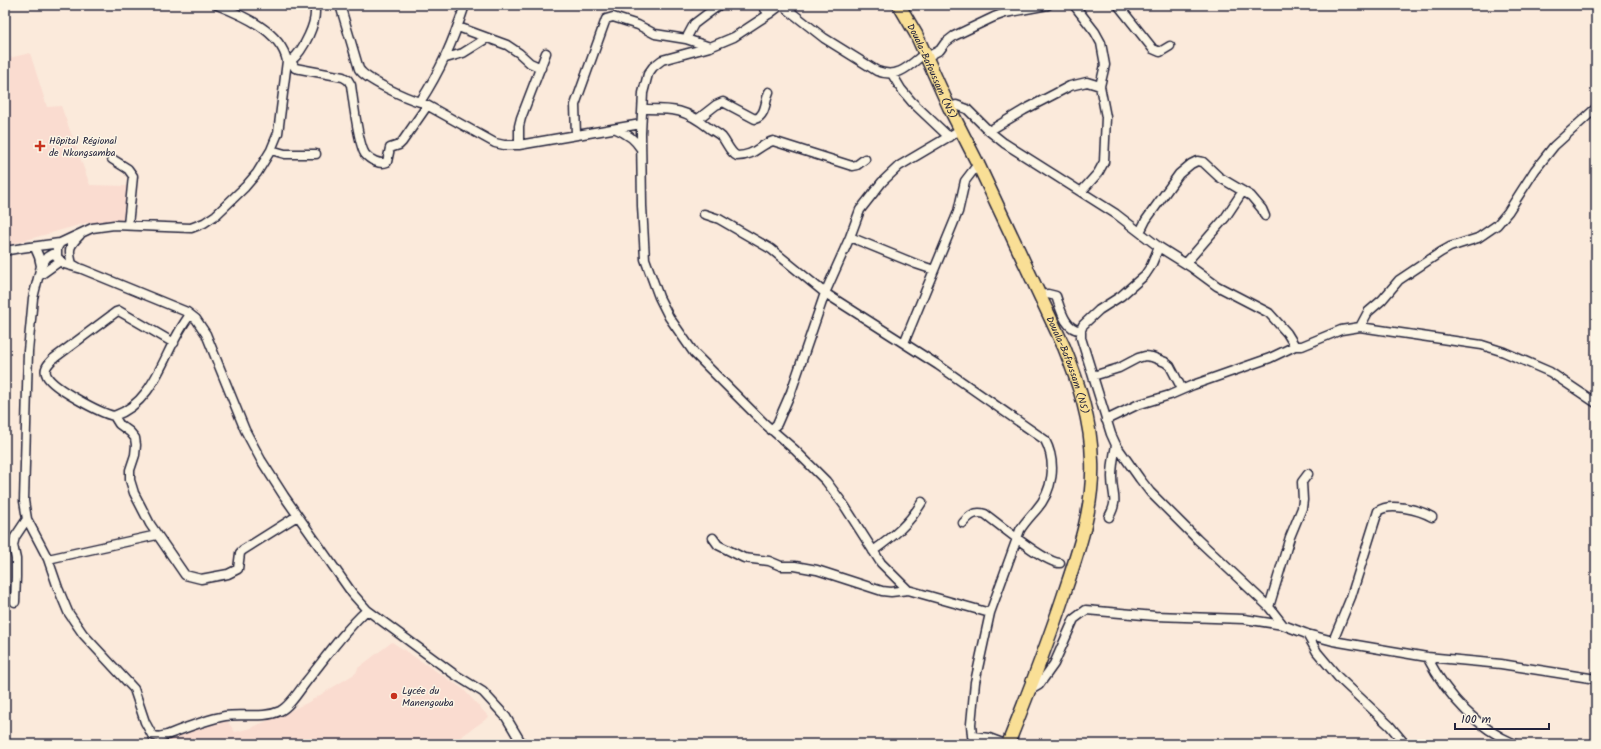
<svg xmlns="http://www.w3.org/2000/svg" width="1601" height="749" font-family="Kalam,sans-serif">
	<rect width="100%" height="100%" fill="#fbeadb"/>
	<filter id="ink" filterUnits="userSpaceOnUse"><feTurbulence type="fractalNoise" baseFrequency=".025" numOctaves="2"/><feDisplacementMap in="SourceGraphic" scale="8" xChannelSelector="R" yChannelSelector="G"/><feConvolveMatrix kernelMatrix="1 2 1 2 8 2 1 2 1" color-interpolation-filters="sRGB"/></filter>
	<g filter="url(#ink)">
		<path fill="#fadcd0" d="M30 53 47 107 61 106 90 185 127 186 123 224 86 223 5 246V59Z
			M392 642 463 689 489 717 451 744H161V741L226 719 235 732 251 728 307 703 356 673 358 668Z"/>
		<g fill="none" stroke-linecap="round" stroke-linejoin="round">
			<g stroke="#22223b" stroke-width="11">
				<path id="minor" d="M217 5C242 15 281 31 287 61L278 133 271 150 257 173 245 187 216 215 204 223 191 228 114 225 92 228 60 243 57 248V257L64 264 82 269 187 312 196 319 206 334 245 430 261 460 284 496 352 593 367 610 454 674 483 692 506 717 522 744
					M340 5 359 69C366 80 406 98 420 102 441 70 453 41 465 5
					M762 5 769 14
					M781 5 769 14 734 37 710 47 662 60 653 67 648 74 643 93 641 133 642 206 645 259 659 297 669 317 694 353 765 424 795 450 826 481 844 505 881 563 908 590
					M782 5 824 38 877 71C898 79 909 66 925 53
					M1074 5 1095 32 1101 43 1105 65 1100 86 1106 117 1104 162 1098 173 1081 192
					M1118 5 1153 49 1160 52 1170 46
					M458 27 507 45 519 53 530 63 541 68
					M686 39 694 24 719 5
					M927 57 940 50 945 43 954 36 994 17 1005 13 1048 5
					M446 58 463 53 487 38
					M287 59 291 61C303 51 319 21 314 5
					M291 61 295 68 343 77 348 80 351 85C353 99 358 144 365 154 370 160 380 165 387 162L390 148 399 145 402 142 427 106
					M892 74 901 89 912 102 949 137
					M423 103 495 143 504 145H519L641 124
					M949 107 956 105 967 109 989 131 1004 143 1116 214 1159 247 1191 267 1217 286 1269 313 1287 333 1295 346H1302L1341 330 1360 327 1482 345 1504 352 1550 372 1596 403
					M643 109C673 109 684 108 709 128 713 131 718 133 722 137 727 143 730 153 737 156 755 156 759 145 773 141L852 166 857 165 865 159
					M698 119 716 105 723 102 755 119C766 116 765 101 769 92
					M616 129C626 133 635 139 641 149
					M989 131 1024 110 1070 86 1087 82 1100 86
					M576 135 575 105 606 19 613 17 638 25 655 34 686 39 710 47
					M519 145V126L521 118 546 53
					M271 150 285 154H316
					M112 159 128 169 133 176 128 225H132
					M704 214 719 219 771 249 825 293 938 365 1045 440C1057 463 1053 491 1036 510 1030 517 1025 522 1020 530L990 613 975 682 971 724 972 736 989 738 1005 744
					M1140 232 1146 220 1179 174 1191 164 1197 161 1203 162 1219 177 1251 196 1262 209 1265 216
					M850 237 916 264 934 270
					M1159 247 1151 266 1145 275 1121 296 1099 310 1083 325 1081 330V338L1111 434 1116 445 1140 479 1150 492 1197 539 1269 607 1283 625
					M36 250 39 257 41 266
					M5 251C23 247 41 246 60 243
					M52 254 47 257 41 266 33 298 28 351 24 501 27 519 48 559 58 588 68 612 83 634 134 689 145 722 152 735 158 737 167 735C185 728 205 720 225 716 243 713 263 719 280 711 290 706 299 691 306 682 326 657 344 631 367 610
					M1186 263 1225 218 1243 191
					M79 268 72 264C68 249 69 246 80 235
					M39 276 60 261
					M1039 295 1048 294 1056 296C1060 307 1065 331 1081 330
					M1360 327 1368 312 1382 300 1399 280 1441 252 1450 247 1478 238 1497 225 1508 212 1535 170 1554 146 1596 108
					M174 343 119 311 116 312 53 359C48 364 43 369 47 376 53 388 100 413 114 416 158 401 164 347 190 315
					M904 343 958 212 965 181 978 164
					M1093 376 1119 368 1138 358 1145 356 1152 357 1165 362 1170 366 1182 389
					M114 416 119 424 130 432 135 438 136 445 135 455 130 470V480L134 493 150 524 185 575 201 579 228 574 238 569 240 553 243 550 297 516
					M1106 420 1137 405 1170 395 1193 385 1270 358 1295 346
					M771 430 777 424 791 392 825 293 850 237 860 210 882 182 899 166 960 130
					M1109 517C1119 499 1112 495 1112 477 1112 465 1114 455 1116 445
					M963 523C970 515 975 511 985 514 1000 525 1045 563 1060 563
					M713 538 718 545 744 558 769 561 781 566H795L817 570 882 591 891 592 908 590 990 613
					M873 551C894 536 909 524 922 502
					M48 559 157 535
					M15 602 16 577V559L13 545 15 537 27 519
					M1269 607 1290 537 1302 508 1303 500 1302 482 1308 474
					M1307 634 1317 652 1338 677 1390 726 1405 744
					M1333 641 1351 597 1378 511C1390 502 1420 510 1432 517
					M1427 657C1447 695 1475 727 1515 744
					M1029 691 1039 685 1054 664 1074 619 1086 610 1155 616 1244 619 1283 625 1307 634 1333 641 1427 657 1501 664 1596 679"/>
			</g>
			<g stroke="#22223b" stroke-width="15">
				<g id="highway">
					<path id="s1" d="M899 5 916 34 949 107 978 164 1064 347C1079 384 1091 421 1092 461 1094 506 1079 549 1065 591 1048 643 1028 694 1008 744"/>
				</g>
			</g>
			<use href="#minor" stroke="#fcf5e5" stroke-width="8"/>
			<use href="#highway" stroke="#f9df96" stroke-width="12"/>
		</g>
	</g>
	<g fill="#c8321e" stroke="#fcf5e5" stroke-width="1.5">
		<path d="M38 140h4v4h4v4h-4v4h-4v-4h-4v-4h4z"/>
		<circle cx="394" cy="696" r="4"/>
	</g>
	<g text-anchor="middle" stroke-width="3" stroke-linejoin="round" paint-order="stroke">
		<g font-size="10" fill="#22223b" stroke="#fcf5e5">
			<text dy="4" stroke="none"><textPath href="#s1" startOffset="74">Douala-Bafoussam (N5)</textPath></text>
			<text dy="4" stroke="none"><textPath href="#s1" startOffset="398">Douala-Bafoussam (N5)</textPath></text>
		</g>
		<g font-size="10" fill="#22223b" stroke="#fcf5e5" text-anchor="start">
			<text x="49" y="144">Hôpital Régional<tspan x="49" dy="12">de Nkongsamba</tspan></text>
			<text x="402" y="694">Lycée du<tspan x="402" dy="12">Manengouba</tspan></text>
		</g>
	</g>
	<rect width="1601" height="749" fill="none" stroke="#fcf5e5" stroke-width="20"/>
	<rect x="10" y="10" width="1581" height="729" fill="none" stroke="#22223b" stroke-width="1.5" filter="url(#ink)"/>
	<path d="M1455 723v6h94v-6" fill="none" stroke="#22223b" stroke-width="2"/>
	<text x="1461" y="723" font-size="12" fill="#22223b" stroke="#fcf5e5" stroke-width="3" paint-order="stroke">100 m</text>
</svg>
